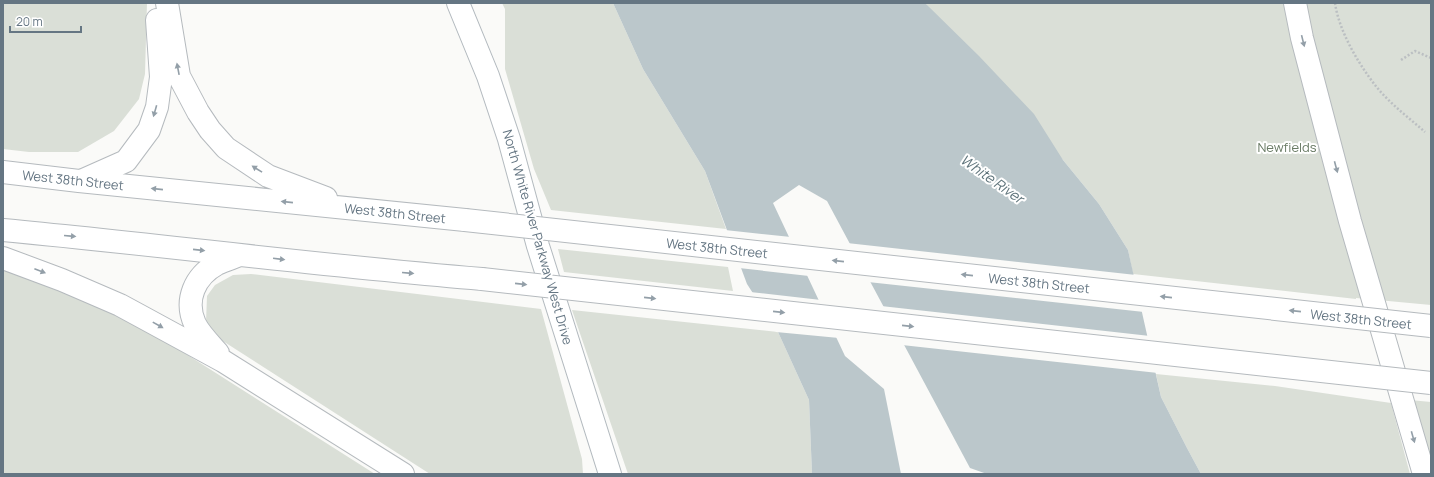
<svg xmlns="http://www.w3.org/2000/svg" width="1434" height="477" font-family="Manrope,sans-serif">
	<rect width="100%" height="100%" fill="#fafaf8"/>
	<path fill="#dadfd7" d="M3 3H147L145 74 139 99 114 131 78 152H29L3 149Z
		M502 3H613L643 69 705 171 726 229 551 210 534 169 505 69V9Z
		M925 3H1431V305L1356 298V299L1133 274 1128 250 1099 204 1063 160Z
		M558 249 728 267 733 291 564 272Z
		M3 269 56 287 142 326 375 474H3Z
		M251 274 541 309 582 459 583 474H430L215 336 206 322 207 296 215 285 233 275Z
		M572 310 778 332 809 400 812 474H628Z
		M1156 374 1275 386 1391 403 1410 474H1201L1187 448 1161 397Z
		M1410 400 1431 402V474Z"/>
	<path fill="#bbc7cb" d="M613 3H925L979 56 1034 114 1063 160 1099 204 1128 250 1161 397 1187 448 1201 474H987L970 468 827 201 799 185 773 203 845 356 884 389 901 474H812L809 400 778 332 747 284 705 171 643 69Z"/>
	<path fill="#fafaf8" d="M725 230 791 237 809 276 739 268Z
		M847 243 1136 275 1144 312 868 282Z
		M750 292 821 300 839 338 776 332Z
		M881 306 1150 336 1158 373 902 345Z"/>
	<g fill="none" stroke-linecap="round" stroke-linejoin="round">
		<g stroke="#b3babf" stroke-width="24">
			<path id="secondary" d="M458 3 488 76 509 139 538 246 610 474"/>
		</g>
		<g stroke="#b5babe" stroke-width="24">
			<path id="primary" d="M167 3 179 76 198 112 210 130 226 148 268 176 326 198
				M1295 3 1302 38 1350 221 1424 474
				M3 172 79 181 465 220
				M81 181 126 161 149 130 157 107 161 77 157 20
				M3 230C163 245 322 266 482 279
				M3 258 62 280 120 305 144 318 223 361 403 474
				M218 353C210 344 200 334 195 324 184 300 195 276 217 264 225 260 233 258 240 255"/>
		</g>
		<path stroke="#bbbfc2" stroke-width="2.5" stroke-dasharray="2 2" stroke-linecap="butt" d="M1335 3C1339 31 1358 63 1375 85 1389 103 1408 117 1425 132
			M1401 60 1415 51 1431 58"/>
		<use href="#secondary" stroke="#fff" stroke-width="22"/>
		<use href="#primary" stroke="#fff" stroke-width="22"/>
		<g stroke="#b5babe" stroke-width="24" stroke-linecap="butt">
			<path id="primary-bridge" d="M465 220 1431 326
				M482 279 1431 383"/>
		</g>
		<use href="#primary-bridge" stroke="#fff" stroke-width="22"/>
	</g>
	<defs><path id="oneway-solid" d="M-6-.8H1V-3.2L6.5 0L1 3.2V.8H-6Z"/></defs>
	<g fill="#939fa8">
		<use href="#oneway-solid" transform="translate(1303 41) rotate(76)"/>
		<use href="#oneway-solid" transform="translate(178 69) rotate(-101)"/>
		<use href="#oneway-solid" transform="translate(155 111) rotate(106)"/>
		<use href="#oneway-solid" transform="translate(1336 167) rotate(75)"/>
		<use href="#oneway-solid" transform="translate(257 169) rotate(-148)"/>
		<use href="#oneway-solid" transform="translate(157 189) rotate(-174)"/>
		<use href="#oneway-solid" transform="translate(287 202) rotate(-174)"/>
		<use href="#oneway-solid" transform="translate(70 236) rotate(5)"/>
		<use href="#oneway-solid" transform="translate(199 250) rotate(6)"/>
		<use href="#oneway-solid" transform="translate(279 259) rotate(7)"/>
		<use href="#oneway-solid" transform="translate(838 261) rotate(-174)"/>
		<use href="#oneway-solid" transform="translate(40 271) rotate(21)"/>
		<use href="#oneway-solid" transform="translate(408 273) rotate(5)"/>
		<use href="#oneway-solid" transform="translate(967 275) rotate(-174)"/>
		<use href="#oneway-solid" transform="translate(521 284) rotate(6)"/>
		<use href="#oneway-solid" transform="translate(1166 297) rotate(-174)"/>
		<use href="#oneway-solid" transform="translate(650 298) rotate(6)"/>
		<use href="#oneway-solid" transform="translate(1295 311) rotate(-174)"/>
		<use href="#oneway-solid" transform="translate(779 312) rotate(6)"/>
		<use href="#oneway-solid" transform="translate(158 325) rotate(29)"/>
		<use href="#oneway-solid" transform="translate(908 326) rotate(6)"/>
		<use href="#oneway-solid" transform="translate(1413 437) rotate(74)"/>
	</g>
	<g text-anchor="middle" stroke-width="4" stroke-linejoin="round" paint-order="stroke">
		<g font-size="13" fill="#687a64" stroke="#fff">
			<text x="1287" y="152">Newfields</text>
		</g>
		<g font-size="13" fill="#657683" stroke="#fff">
			<text transform="translate(73 180) rotate(6)" y="5">West 38th Street</text>
			<text transform="translate(395 213) rotate(6)" y="5">West 38th Street</text>
			<text transform="translate(538 237) rotate(74)" y="5">North White River Parkway West Drive</text>
			<text transform="translate(717 248) rotate(6)" y="5">West 38th Street</text>
			<text transform="translate(1039 283) rotate(6)" y="5">West 38th Street</text>
			<text transform="translate(1361 319) rotate(6)" y="5">West 38th Street</text>
		</g>
		<g font-size="14" font-style="italic" fill="#60757c" stroke="#fff">
			<text transform="translate(992 179) rotate(35)" y="5">White River</text>
		</g>
	</g>
	<rect width="1434" height="477" fill="none" stroke="#657683" stroke-width="8"/>
	<path d="M10 26v6h71v-6" fill="none" stroke="#657683" stroke-width="2"/>
	<text x="16" y="26" font-size="12" fill="#657683" stroke="#ffffff" stroke-width="3" paint-order="stroke">20 m</text>
</svg>
